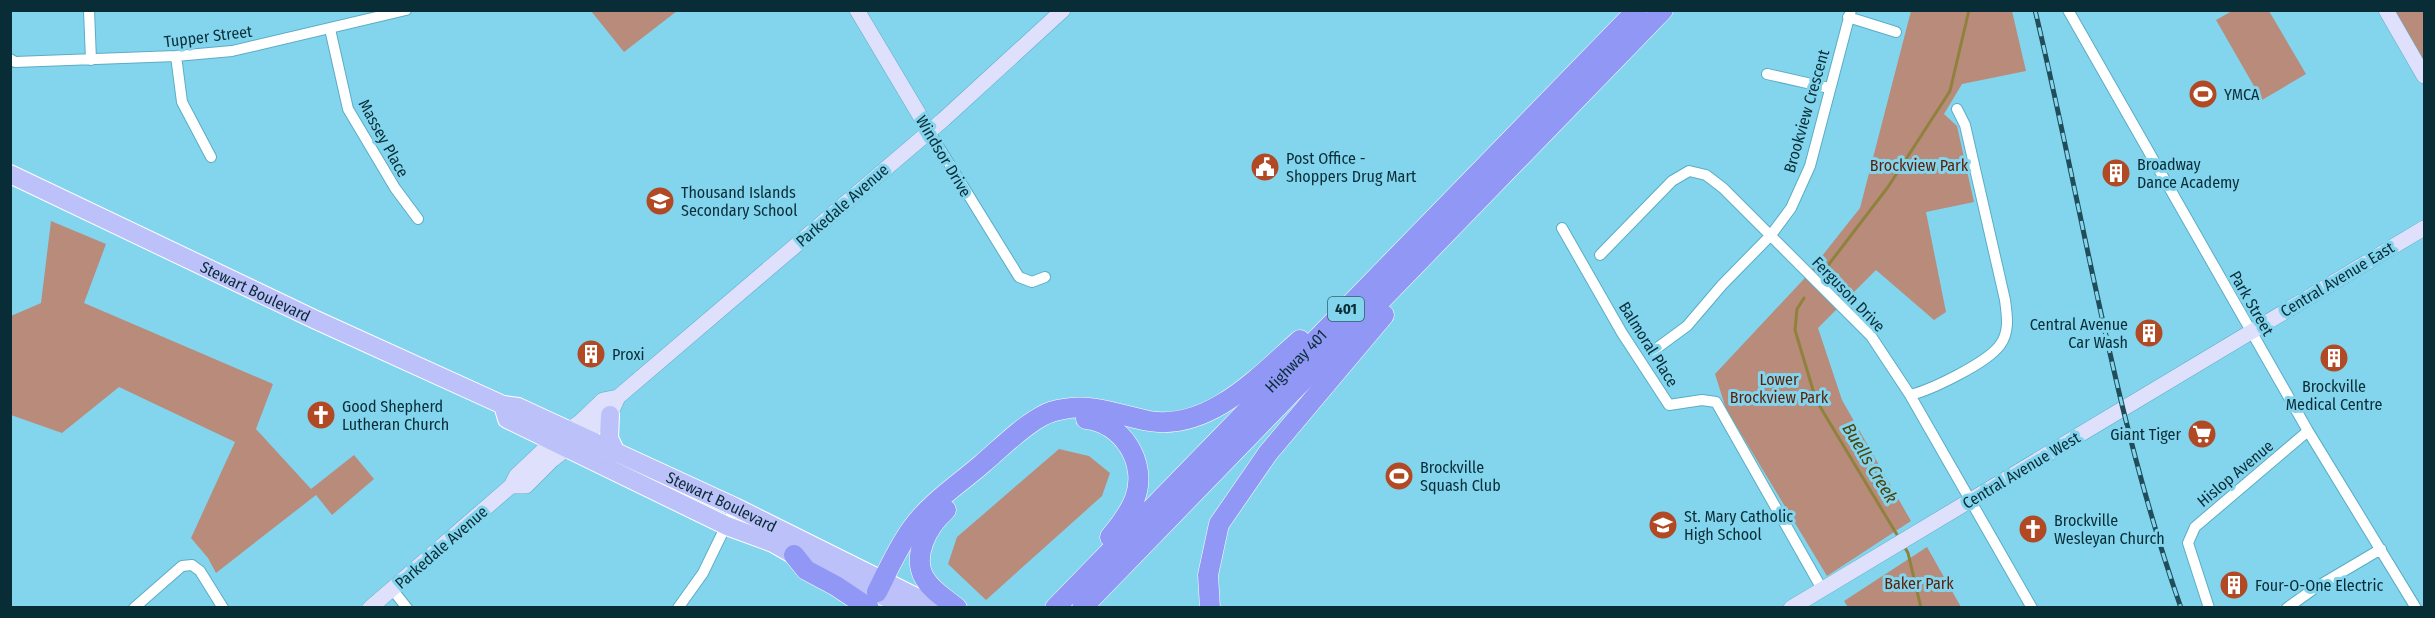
<svg xmlns="http://www.w3.org/2000/svg" width="2435" height="618" font-family="'Fira Sans Condensed',sans-serif">
	<rect width="100%" height="100%" fill="#83d5ee"/>
	<path fill="#b98b7b" d="M591 11H677L624 52Z
		M1911 11H2012L2026 71 1962 84 1944 114 1957 126 1974 202 1926 212 1946 312 1934 320 1876 270 1818 328 1842 400 1911 521 1827 576 1726 409 1715 374 1803 280 1860 208Z
		M2232 11H2269L2306 74 2262 100 2216 20Z
		M2395 11H2424V62Z
		M51 221 106 244 84 303 273 384 256 429 311 489 354 455 374 479 332 515 316 495 216 573 208 558 191 538 235 442 119 387 62 433 11 415V316L41 303Z
		M1059 449 1089 456 1110 473 1102 496 986 600 948 564 957 537Z
		M1927 547 1961 607H1848L1844 601Z"/>
	<g fill="none" stroke-linecap="round" stroke-linejoin="round">
		<path stroke="#8e823d" stroke-width="3" d="M1826 268 1888 187 1950 91 1969 10
			M1804 298 1797 309 1795 330 1816 400 1899 538
			M1904 546 1908 553 1921 608"/>
		<g stroke="#5badc5" stroke-width="12">
			<path id="street" d="M89 10 91 60
				M2068 10 2308 431 2416 608
				M1848 17 1896 32
				M330 29 348 109 395 188 418 219
				M176 56 182 102 211 157
				M10 59 15 62 176 56 232 51 406 10
				M1767 74 1829 88
				M929 131 1019 277 1032 282 1045 277
				M1562 228 1622 333 1669 405 1702 400 1716 402 1822 589
				M1600 255 1672 181 1689 171 1706 175 1723 188 1871 336 1910 395 2032 608
				M1653 351 1687 326 1722 285 1771 235 1791 208 1810 166 1851 10
				M1910 395C1931 390 1987 363 2000 345 2010 332 2007 315 2005 300L1965 125 1957 109
				M392 589 407 608
				M134 608 182 566 192 565 200 571 223 608
				M678 608 703 573 735 507
				M2209 608 2188 543 2195 527 2308 431
				M2287 608 2315 588 2381 549"/>
		</g>
		<g stroke="#5badc5" stroke-width="16">
			<path id="secondary" d="M857 10 929 131
				M2386 10 2424 76
				M511 486H526L552 460 610 415 618 397 944 119 1063 10
				M370 608 511 486 516 476 553 441 580 422 603 400 618 397
				M1791 608 2424 228"/>
		</g>
		<g stroke="#fff" stroke-width="20">
			<g id="primary">
				<path id="s1" d="M10 174 316 320 503 405 518 407 735 507 938 608"/>
				<path d="M503 405 507 419 727 526 773 543 794 555 909 608"/>
				<path d="M610 415 609 438 616 453"/>
			</g>
		</g>
		<g stroke="#fff" stroke-width="21">
			<g id="highway">
				<path d="M1086 419C1122 422 1148 463 1135 498 1130 512 1120 525 1110 537"/>
				<path d="M946 510C928 526 911 556 925 579 932 591 946 599 957 608"/>
				<path d="M794 555 806 570 836 586 869 608"/>
				<path d="M877 592C888 570 897 549 912 528 930 503 959 484 982 464 1001 448 1020 428 1042 416 1049 412 1057 410 1064 409 1091 403 1122 416 1149 421 1209 431 1259 376 1300 340"/>
				<path id="s2" d="M1055 608 1637 10"/>
				<path d="M1082 608 1663 10"/>
				<path d="M1210 608 1208 575 1219 524 1268 453 1384 315"/>
			</g>
		</g>
		<use href="#street" stroke="#fff" stroke-width="10"/>
		<use href="#secondary" stroke="#dee0fc" stroke-width="15"/>
		<use href="#primary" stroke="#bdc1f9" stroke-width="18"/>
		<use href="#highway" stroke="#9197f5" stroke-width="20"/>
		<g stroke="#204d59" stroke-width="5">
			<path id="rail" d="M2035 10C2083 210 2113 414 2181 608"/>
		</g>
		<use href="#rail" stroke="#83d5ee" stroke-width="3" stroke-dasharray="9" stroke-linecap="butt"/>
	</g>
	<defs>
		<g id="stadium-disc" transform="scale(1.5)"><circle r="9.5" fill="#b04924" stroke="#83d5ee"/><path d="M0-5a6.5 5 0 1 0 0 10a6.5 5 0 1 0 0-10ZM-3.5-1.8h7v3.6h-7Z" fill="#fff"/></g>
		<g id="civic-disc" transform="scale(1.5)"><circle r="9.5" fill="#b04924" stroke="#83d5ee"/><path d="M-.6-6.5H3V-4.5H.6V-3L4-1V1h2V6H-6V1h2V-1L-.6-3ZM-1.2 2.5V6h2.4V2.5Z" fill="#fff"/></g>
		<g id="building-disc" transform="scale(1.5)"><circle r="9.5" fill="#b04924" stroke="#83d5ee"/><path d="M-4-6H4V6H1V3H-1V6H-4ZM-2.5-4.3h1.7v1.8h-1.7ZM.8-4.3h1.7v1.8H.8ZM-2.5-1h1.7V.8h-1.7ZM.8-1h1.7V.8H.8Z" fill="#fff"/></g>
		<g id="school-disc" transform="scale(1.5)"><circle r="9.5" fill="#b04924" stroke="#83d5ee"/><path d="M0-5L7-2L0 1L-7-2ZM-4 1L0 2.5L4 1V4Q0 6-4 4Z" fill="#fff"/></g>
		<g id="church-disc" transform="scale(1.5)"><circle r="9.5" fill="#b04924" stroke="#83d5ee"/><path d="M-1.2-6h2.4v3.5h3.3v2.4h-3.3V6h-2.4V-.1h-3.3v-2.4h3.3Z" fill="#fff"/></g>
		<g id="supermarket-disc" transform="scale(1.5)"><circle r="9.5" fill="#b04924" stroke="#83d5ee"/><path d="M-6-5.5h2.5l.6 2H6L4.5 2H-2.5L-4.4-4H-6ZM-1.5 3.2a1.3 1.3 0 1 0 .1 0ZM3 3.2a1.3 1.3 0 1 0 .1 0Z" fill="#fff"/></g>
	</defs>
	<g fill-rule="evenodd">
		<use href="#stadium-disc" x="2203" y="94"/>
		<use href="#civic-disc" x="1265" y="167"/>
		<use href="#building-disc" x="2116" y="173"/>
		<use href="#school-disc" x="660" y="201"/>
		<use href="#building-disc" x="2149" y="333"/>
		<use href="#building-disc" x="591" y="354"/>
		<use href="#building-disc" x="2334" y="358"/>
		<use href="#church-disc" x="321" y="415"/>
		<use href="#supermarket-disc" x="2202" y="434"/>
		<use href="#stadium-disc" x="1399" y="476"/>
		<use href="#school-disc" x="1663" y="525"/>
		<use href="#church-disc" x="2033" y="529"/>
		<use href="#building-disc" x="2234" y="585"/>
	</g>
	<g text-anchor="middle" stroke-width="6" stroke-linejoin="round" paint-order="stroke">
		<rect fill="#83d5ee" stroke="#2e5f6e" stroke-width="1.5" x="1328" y="297" width="36" height="24" rx="4.5"/>
		<g font-size="15" font-weight="bold" fill="#092d37">
			<text x="1346" y="314">401</text>
		</g>
		<g font-size="16" fill="#092d37" stroke="#83d5ee">
			<text transform="translate(208 36) rotate(-7)" y="6">Tupper Street</text>
			<text transform="translate(1806 111) rotate(-74)" y="6">Brookview Crescent</text>
			<text transform="translate(384 138) rotate(61)" y="6">Massey Place</text>
			<text transform="translate(944 156) rotate(59)" y="6">Windsor Drive</text>
			<text transform="translate(842 205) rotate(-41)" y="6">Parkedale Avenue</text>
			<text transform="translate(2337 279) rotate(-31)" y="6">Central Avenue East</text>
			<text dy="6" stroke="none"><textPath href="#s1" startOffset="272">Stewart Boulevard</textPath></text>
			<text transform="translate(1849 294) rotate(46)" y="6">Ferguson Drive</text>
			<text transform="translate(2252 303) rotate(60)" y="6">Park Street</text>
			<text transform="translate(1649 344) rotate(58)" y="6">Balmoral Place</text>
			<text dy="6" stroke="none"><textPath href="#s2" startOffset="345">Highway 401</textPath></text>
			<text transform="translate(2021 470) rotate(-31)" y="6">Central Avenue West</text>
			<text transform="translate(2235 473) rotate(-40)" y="6">Hislop Avenue</text>
			<text dy="6" stroke="none"><textPath href="#s1" startOffset="784">Stewart Boulevard</textPath></text>
			<text transform="translate(441 547) rotate(-41)" y="6">Parkedale Avenue</text>
		</g>
		<g font-size="16" fill="#092d37" stroke="#83d5ee" text-anchor="start">
			<text x="2224" y="100">YMCA</text>
			<text x="1286" y="164">Post Office -<tspan x="1286" dy="18">Shoppers Drug Mart</tspan></text>
			<text x="2137" y="170">Broadway<tspan x="2137" dy="18">Dance Academy</tspan></text>
			<text x="681" y="198">Thousand Islands<tspan x="681" dy="18">Secondary School</tspan></text>
			<text x="2128" y="330" text-anchor="end">Central Avenue<tspan x="2128" dy="18">Car Wash</tspan></text>
			<text x="612" y="360">Proxi</text>
			<text x="2334" y="392" text-anchor="middle">Brockville<tspan x="2334" dy="18">Medical Centre</tspan></text>
			<text x="342" y="412">Good Shepherd<tspan x="342" dy="18">Lutheran Church</tspan></text>
			<text x="2181" y="440" text-anchor="end">Giant Tiger</text>
			<text x="1420" y="473">Brockville<tspan x="1420" dy="18">Squash Club</tspan></text>
			<text x="1684" y="522">St. Mary Catholic<tspan x="1684" dy="18">High School</tspan></text>
			<text x="2054" y="526">Brockville<tspan x="2054" dy="18">Wesleyan Church</tspan></text>
			<text x="2255" y="591">Four-O-One Electric</text>
		</g>
		<g font-size="16" fill="#5c1f07" stroke="#83d5ee">
			<text x="1919" y="171">Brockview Park</text>
			<text x="1779" y="385">Lower<tspan x="1779" dy="18">Brockview Park</tspan></text>
			<text x="1919" y="589">Baker Park</text>
		</g>
		<g font-size="18" font-style="italic" fill="#4c430b" stroke="#83d5ee">
			<text transform="translate(1870 463) rotate(59)" y="6">Buells Creek</text>
		</g>
	</g>
	<rect width="2435" height="618" fill="none" stroke="#092d37" stroke-width="24"/>
</svg>
